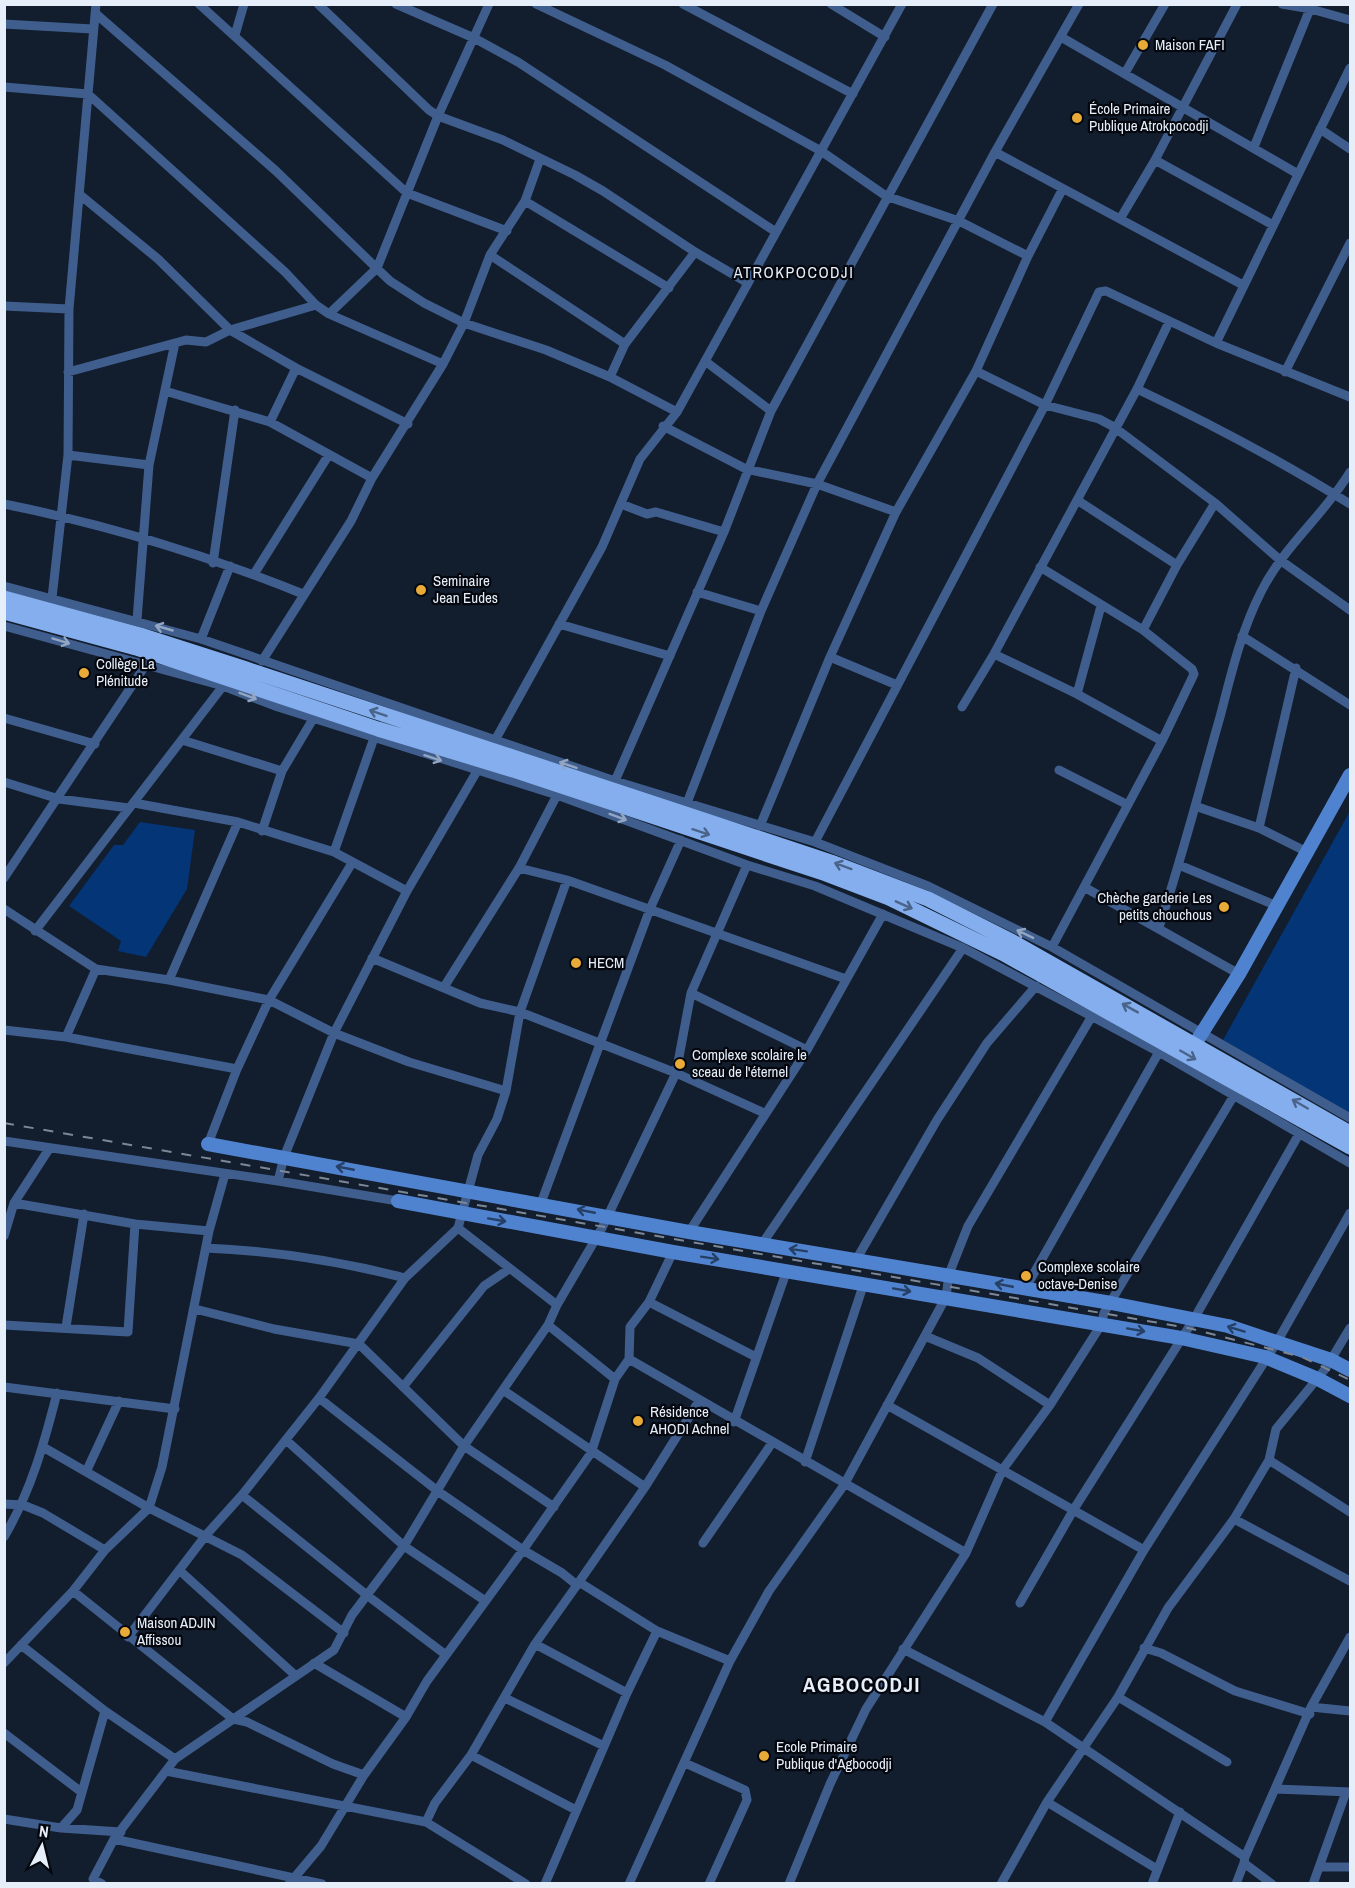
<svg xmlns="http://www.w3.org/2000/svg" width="1355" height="1888" font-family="'Archivo Narrow',sans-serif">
	<rect width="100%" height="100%" fill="#121d2d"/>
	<path fill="#043576" d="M1350 811V1114L1223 1040Z
		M140 822 195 830 187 889 146 957 118 951 121 941 69 906 114 845H123Z"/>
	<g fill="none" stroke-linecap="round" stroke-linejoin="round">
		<path stroke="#3f5e8d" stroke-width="9" d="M199 4 407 193 507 231
			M318 4 429 110 438 116 503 140 575 175 603 191 695 252 748 283
			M396 4 474 38 518 62 776 232
			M536 4 665 65 821 151 886 196 959 221 1028 256
			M683 4 853 94
			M831 4 885 37
			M1282 4 1311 9 1350 20
			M95 13 276 171 390 281 424 303 464 323 546 350 610 377 677 412
			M4 24 92 29
			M235 35 244 4
			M1061 37 1298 174
			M1125 73 1165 4
			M4 87 88 94 285 272 316 305 329 314 443 364
			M1320 129 1350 149
			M1254 147 1312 4
			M995 152 1243 285
			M1155 160 1273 225
			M79 194 158 259 230 330 296 368 408 424
			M525 201 669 288
			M1120 219 1155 160 1237 4
			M490 255 625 344
			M4 306 69 309
			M329 314 377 268 438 116 489 4
			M1216 343 1350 68
			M705 361 771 411
			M976 371 1045 405 1099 419 1114 427 1215 503 1280 560 1350 610
			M68 372 186 340 206 342 230 330 316 305
			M1285 372 1350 243
			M610 377 625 344 695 252
			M1137 389C1211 424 1281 461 1350 504
			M165 391 270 422 372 478
			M270 422 296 368
			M663 426 746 469 817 484 896 512
			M68 455 149 465
			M1077 500 1177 565
			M4 504C104 524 209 556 303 594
			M621 504 647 514 656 512 724 532
			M213 563 235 410
			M1040 567 1143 630 1192 669 1194 674 1162 741 1052 947
			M254 574 328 456
			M4 586 201 639 615 781 815 842 928 886 1052 947 1350 1118
			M697 592 761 611
			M52 598 68 455 69 309 96 4
			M137 620 149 465 175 343
			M559 624 670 656
			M4 626 223 686 278 707 557 795 747 865 815 886 963 948 1159 1052 1350 1163
			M1143 630 1177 565 1215 503
			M1242 636 1350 705
			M201 639 230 566
			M994 654 1077 694 1162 741
			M830 657 897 685
			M262 661 351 521 372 478 443 364 464 323 490 255 525 201 540 159
			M1077 694 1101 606
			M962 707 994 654 1137 389 1169 322
			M4 718 95 744
			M182 740 282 771
			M493 744 602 547 640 459 677 412 902 4
			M1059 770 1126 804
			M615 781 724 532 771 411 993 4
			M4 782 59 799 129 808
			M134 803 238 822 334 852 407 891
			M687 803 761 611 817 484 995 152 1079 4
			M1195 806 1259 828 1307 852
			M760 826 830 657 896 512 976 371 1028 256 1062 190
			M1259 828 1296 668
			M262 831 282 771 313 719
			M815 842 1045 405 1099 292 1106 291 1216 343 1350 397
			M334 852 374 738
			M1179 865 1277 906
			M519 868 567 880 846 979
			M4 878 145 666
			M1084 887 1239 974
			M4 909 96 969 169 980 269 1000 334 1033 409 1062 506 1091
			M1159 927C1182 858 1200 787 1220 717 1231 675 1241 631 1261 592 1283 547 1324 515 1350 472
			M35 931 223 686
			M372 958 480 1003 520 1012 676 1073 764 1113
			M169 980 238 822
			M444 987 519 868 557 795
			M691 993 807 1050
			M4 1030 66 1037 237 1069
			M66 1037 96 969
			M4 1141 278 1181 398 1201
			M208 1144 237 1069 269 1000 352 863
			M278 1181 284 1157 334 1033 407 891 480 766
			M14 1203 135 1224 209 1231
			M541 1203 650 909 681 840
			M458 1228 557 1305
			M689 1232 807 1050 883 914
			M4 1236 14 1203 49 1149
			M762 1244 963 948
			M206 1248C275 1251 339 1261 405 1278
			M856 1260 937 1120 987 1043 1036 986
			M1025 1289 1159 1052
			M649 1302 756 1357
			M195 1309 274 1329 359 1344 464 1446 554 1507
			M4 1325 128 1332 135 1224
			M548 1325 615 1379
			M66 1327 84 1214
			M925 1336 978 1358 1050 1405
			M629 1359 966 1553
			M4 1387 175 1409
			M403 1387 484 1286 509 1269
			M503 1390 645 1487
			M319 1398 439 1492 523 1550 562 1573 577 1585 579 1582 657 1631 730 1661
			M887 1405 1144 1550
			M734 1422 787 1270
			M286 1440 404 1546 484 1600
			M43 1447 149 1508 242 1555 344 1633
			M1269 1460 1350 1512
			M805 1462 864 1283
			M86 1472 119 1401
			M242 1495 368 1596 446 1655
			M4 1504 23 1505 43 1513 105 1550
			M1234 1519 1350 1581
			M4 1537C31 1491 44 1444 57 1393
			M703 1543 772 1443
			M179 1570 296 1676
			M579 1582 645 1487 699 1401
			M73 1591 233 1719 247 1722 333 1764 364 1775
			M1020 1603 1074 1509 1194 1319 1299 1134
			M128 1637 206 1535 242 1495 319 1398 405 1278 458 1228 478 1155 497 1119 506 1091 520 1012 567 880
			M535 1644 627 1693
			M21 1645 105 1711 175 1759
			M1144 1648 1161 1653 1235 1691 1310 1714
			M903 1649 1045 1722 1245 1857 1244 1863 1272 1884
			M4 1663 73 1591 105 1550 149 1508 162 1467 209 1231 225 1174
			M314 1663 406 1717
			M1118 1697 1227 1762
			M505 1698 604 1746
			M1311 1707 1350 1711
			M1045 1722 1144 1550 1277 1342 1350 1213
			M4 1733 80 1791
			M471 1755 576 1810
			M685 1763 745 1790 747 1800 709 1884
			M166 1771 426 1822 526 1884
			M1276 1789 1350 1792
			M1047 1802 1157 1869
			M4 1819 61 1828 121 1832
			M426 1822 435 1803 471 1755 535 1644 577 1585
			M61 1828 77 1810 105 1711
			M114 1839 322 1884
			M1245 1857 1311 1707 1350 1637
			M1319 1867H1350
			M102 1884 93 1879 114 1839 175 1759 334 1650 352 1615 404 1546 464 1446 548 1325 557 1305 602 1228 676 1073 691 993 747 865
			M289 1884 321 1846 364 1775 406 1717 427 1681 523 1550 591 1453 615 1379 629 1359 630 1327 649 1302 673 1252
			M545 1884 627 1693 657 1631
			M629 1884 730 1661 769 1591 844 1485 946 1297 949 1274 968 1226 1092 1016
			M789 1884 830 1784 866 1709 966 1553 1003 1469 1050 1405 1101 1325 1104 1313 1233 1097
			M1001 1884 1047 1802 1118 1697 1168 1608 1234 1519 1269 1460 1276 1429 1326 1368 1350 1328
			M1152 1884 1180 1812
			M1236 1884 1244 1863
			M1313 1884 1346 1792"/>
		<path stroke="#5083cf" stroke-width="14" d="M1195 1044 1239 974 1350 775
			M208 1144 689 1232 1111 1303 1228 1326 1331 1360 1350 1370
			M398 1201 673 1252 1181 1338 1265 1357 1318 1379 1350 1396"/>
		<path stroke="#84aeed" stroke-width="15" d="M4 598 140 635 246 669 831 862 928 899 1013 942 1350 1133
			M4 612 136 648 378 729 513 770 826 874 889 898 1004 954 1350 1147"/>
		<path stroke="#7e8795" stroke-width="2" stroke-dasharray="10 10" stroke-linecap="butt" d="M4 1123 1188 1328 1302 1357 1350 1380"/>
	</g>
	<defs><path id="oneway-shaft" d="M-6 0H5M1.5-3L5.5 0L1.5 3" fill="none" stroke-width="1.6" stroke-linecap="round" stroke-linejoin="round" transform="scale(1.5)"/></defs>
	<g stroke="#92a6c3">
		<use href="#oneway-shaft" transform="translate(164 628) rotate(-164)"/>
		<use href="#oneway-shaft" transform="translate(61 641) rotate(17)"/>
		<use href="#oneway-shaft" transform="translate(248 696) rotate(21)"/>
		<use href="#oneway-shaft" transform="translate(433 758) rotate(18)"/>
		<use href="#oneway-shaft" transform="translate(568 765) rotate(-161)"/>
		<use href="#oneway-shaft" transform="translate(618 817) rotate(20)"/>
		<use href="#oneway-shaft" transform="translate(1025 934) rotate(-154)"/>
	</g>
	<g stroke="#4a6389">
		<use href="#oneway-shaft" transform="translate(378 713) rotate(-161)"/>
		<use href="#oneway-shaft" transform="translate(701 832) rotate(18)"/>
		<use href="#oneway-shaft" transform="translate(843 866) rotate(-160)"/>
		<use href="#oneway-shaft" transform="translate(904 905) rotate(24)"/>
		<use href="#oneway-shaft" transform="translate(1130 1008) rotate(-151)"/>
		<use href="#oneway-shaft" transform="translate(1188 1055) rotate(30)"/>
		<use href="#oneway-shaft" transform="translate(1300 1104) rotate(-150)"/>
	</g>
	<g stroke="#263f65">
		<use href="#oneway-shaft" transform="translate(345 1168) rotate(-169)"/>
		<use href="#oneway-shaft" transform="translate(586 1211) rotate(-169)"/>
		<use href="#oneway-shaft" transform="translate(497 1220) rotate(10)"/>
		<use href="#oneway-shaft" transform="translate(798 1250) rotate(-171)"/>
		<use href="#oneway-shaft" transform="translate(710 1258) rotate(9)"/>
		<use href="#oneway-shaft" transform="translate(1004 1285) rotate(-169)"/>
		<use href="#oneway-shaft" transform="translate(902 1290) rotate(10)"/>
		<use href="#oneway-shaft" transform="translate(1236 1329) rotate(-163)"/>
		<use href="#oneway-shaft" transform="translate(1136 1330) rotate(10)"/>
	</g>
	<g fill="#e9ab38" stroke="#04070e" stroke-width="2">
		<circle cx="1143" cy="45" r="6"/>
		<circle cx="1077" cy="118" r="6"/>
		<circle cx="421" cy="590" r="6"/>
		<circle cx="84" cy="673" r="6"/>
		<circle cx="1224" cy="907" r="6"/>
		<circle cx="576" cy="963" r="6"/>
		<circle cx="680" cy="1064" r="6"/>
		<circle cx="1026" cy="1276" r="6"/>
		<circle cx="638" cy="1421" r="6"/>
		<circle cx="125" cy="1632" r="6"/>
		<circle cx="764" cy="1756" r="6"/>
	</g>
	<g text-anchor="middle" stroke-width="4.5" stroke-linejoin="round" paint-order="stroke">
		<g font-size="15" fill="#e6eef9" stroke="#04070e" text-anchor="start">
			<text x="1155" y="50">Maison FAFI</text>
			<text x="1089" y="114">École Primaire<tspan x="1089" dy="17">Publique Atrokpocodji</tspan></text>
			<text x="433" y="586">Seminaire<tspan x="433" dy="17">Jean Eudes</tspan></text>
			<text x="96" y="669">Collège La<tspan x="96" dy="17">Plénitude</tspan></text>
			<text x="1212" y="903" text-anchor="end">Chèche garderie Les<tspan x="1212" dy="17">petits chouchous</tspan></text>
			<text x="588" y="968">HECM</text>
			<text x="692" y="1060">Complexe scolaire le<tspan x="692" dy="17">sceau de l'éternel</tspan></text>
			<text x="1038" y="1272">Complexe scolaire<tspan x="1038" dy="17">octave-Denise</tspan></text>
			<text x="650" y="1417">Résidence<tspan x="650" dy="17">AHODI Achnel</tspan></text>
			<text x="137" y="1628">Maison ADJIN<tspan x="137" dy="17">Affissou</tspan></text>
			<text x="776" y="1752">Ecole Primaire<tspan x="776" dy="17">Publique d'Agbocodji</tspan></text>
		</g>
		<g font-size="16" letter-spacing="1.5" fill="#e6eef9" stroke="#04070e">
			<text x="794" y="278">ATROKPOCODJI</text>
		</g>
		<g font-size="21" font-weight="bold" letter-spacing="1.5" fill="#e6eef9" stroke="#04070e">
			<text x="862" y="1692">AGBOCODJI</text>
		</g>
	</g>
	<rect width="1355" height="1888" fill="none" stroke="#e6eef9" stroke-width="12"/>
	<g transform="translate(42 1846) rotate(7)" stroke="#04070e" stroke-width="4.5" paint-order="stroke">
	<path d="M0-4.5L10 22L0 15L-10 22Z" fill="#e6eef9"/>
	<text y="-9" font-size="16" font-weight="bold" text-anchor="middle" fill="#e6eef9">N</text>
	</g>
</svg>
